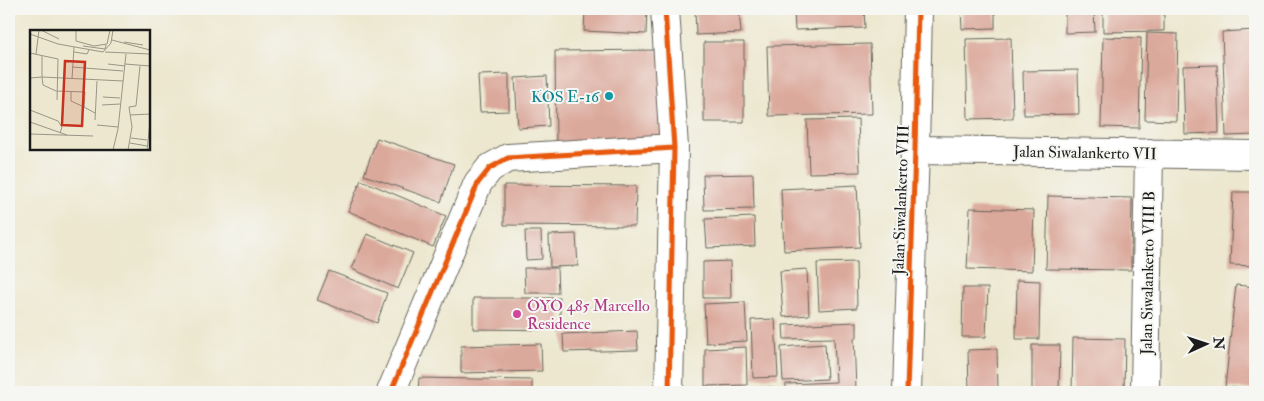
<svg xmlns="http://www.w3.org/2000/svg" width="1264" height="401" font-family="'IM FELL Double Pica',serif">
	<rect width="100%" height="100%" fill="#f6f6f2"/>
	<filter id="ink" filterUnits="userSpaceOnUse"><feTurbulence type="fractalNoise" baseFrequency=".02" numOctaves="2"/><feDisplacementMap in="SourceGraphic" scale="10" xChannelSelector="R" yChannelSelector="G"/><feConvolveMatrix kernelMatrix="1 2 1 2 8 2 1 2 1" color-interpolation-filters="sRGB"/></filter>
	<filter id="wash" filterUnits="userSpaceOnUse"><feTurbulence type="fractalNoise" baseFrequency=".0096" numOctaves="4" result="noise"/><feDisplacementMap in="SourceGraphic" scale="20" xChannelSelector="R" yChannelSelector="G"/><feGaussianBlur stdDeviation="1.12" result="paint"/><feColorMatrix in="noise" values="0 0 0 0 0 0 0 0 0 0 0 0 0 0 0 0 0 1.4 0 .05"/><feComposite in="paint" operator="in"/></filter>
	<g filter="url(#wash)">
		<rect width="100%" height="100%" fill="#ece7ce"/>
		<g id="blocks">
			<path fill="#dba99b" d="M585 9H647L646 34 584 31Z
				M695 9H739L741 33 696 35Z
				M794 9H864L865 28 795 30Z
				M961 9H995V28L962 29Z
				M1065 9H1094L1095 32 1065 33Z
				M1103 9H1164V31L1103 32Z
				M1255 30V135L1226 136 1222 32Z
				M1147 33 1178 34 1176 121 1145 120Z
				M1103 37 1141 38 1139 128 1101 127Z
				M1011 38 1013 118 968 119 966 39Z
				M704 42H744V122H704Z
				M870 44 872 114 769 116 767 46Z
				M662 50 663 141 556 143 555 51Z
				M1217 65 1219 133 1185 134 1183 66Z
				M1078 70 1079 114 1024 115 1023 71Z
				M509 74V111L480 112 478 75Z
				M547 76 549 126 518 128 515 78Z
				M858 119 860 172 809 173 807 120Z
				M377 138 454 164 441 202 364 175Z
				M753 174 754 209 704 210 703 175Z
				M361 180 446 216 433 247 348 211Z
				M504 185 636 186 635 226 504 225Z
				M857 185 860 247 784 251 781 189Z
				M1233 192H1255V266L1230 265Z
				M1048 196 1132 198 1131 270 1046 269Z
				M970 208 1034 210 1032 271 967 269Z
				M754 217 755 246 707 248 705 219Z
				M525 231H541L542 259 526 260Z
				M367 234 413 253 398 289 352 269Z
				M576 234 578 266 550 267 549 235Z
				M730 261 731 298H703V262Z
				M856 262 857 308 819 310 817 263Z
				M524 268H557L558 293H525Z
				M807 269 809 315 783 317 780 271Z
				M329 271 387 293 377 323 317 300Z
				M1017 280 1040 281 1039 339H1016Z
				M1236 285 1255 287V390L1225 387Z
				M963 288H988L986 337H962Z
				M473 298H560V330L473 329Z
				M745 302 747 341 706 343 704 304Z
				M775 319 778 377 753 378 751 320Z
				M857 322V338H854L856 389 786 392V384L836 382 834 338 784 339 783 325Z
				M637 331 638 350 564 352 563 334Z
				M1073 338 1125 339 1124 392H1072Z
				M541 344 542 371 461 373V346Z
				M825 344 827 379 783 381 781 347Z
				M1032 345H1060L1059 392H1032Z
				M746 347 747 385 705 386V349Z
				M997 349 998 392H969L968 350Z
				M419 378 532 380V392H418Z
				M773 387 774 392H705V389Z"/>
		</g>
	</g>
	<g filter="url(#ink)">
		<use href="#blocks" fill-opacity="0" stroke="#65635a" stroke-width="1"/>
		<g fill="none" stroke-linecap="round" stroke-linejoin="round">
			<g stroke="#65635a" stroke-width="30">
				<path id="minor" d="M665 9 674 148 669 392
					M915 150 1255 155
					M391 392 478 183 490 168 508 158 674 148
					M907 392 915 150 918 9
					M1145 392 1149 153"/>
			</g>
			<use href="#minor" stroke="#fff" stroke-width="28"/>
			<g stroke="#f6f6f2" stroke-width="8">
				<path id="cycleway" d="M665 9 674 148 669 392
					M391 392 478 183 490 168 508 158 674 148
					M907 392 915 150 918 9"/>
			</g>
			<use href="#cycleway" stroke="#e8590c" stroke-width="5"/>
		</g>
	</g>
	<circle fill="#0f9aa8" stroke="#f6f6f2" stroke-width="2" cx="609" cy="96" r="5"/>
	<circle fill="#d1479c" stroke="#f6f6f2" stroke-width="2" cx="517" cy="314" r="5"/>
	<g text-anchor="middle" stroke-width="4" stroke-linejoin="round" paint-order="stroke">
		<g font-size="16" fill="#0d838f" stroke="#f6f6f2" text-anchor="end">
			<text x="599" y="102">KOS E-16</text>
		</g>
		<g font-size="16" fill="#1c1c1c" stroke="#f6f6f2">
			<text transform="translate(1085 152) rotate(1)" y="6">Jalan Siwalankerto VII</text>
			<text transform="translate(900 200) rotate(-88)" y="6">Jalan Siwalankerto VIII</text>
			<text transform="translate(1147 273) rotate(-89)" y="6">Jalan Siwalankerto VIII B</text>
		</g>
		<g font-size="16" fill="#b23c85" stroke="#f6f6f2" text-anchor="start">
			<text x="527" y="311">OYO 485 Marcello<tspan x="527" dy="18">Residence</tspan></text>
		</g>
	</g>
	<g transform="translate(30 30)">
		<rect width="120" height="120" fill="#ece7ce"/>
		<path fill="none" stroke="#999687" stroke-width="1" d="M11 0 29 9M46 0V11L64 16 77 14 80 0M0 4 28 14 73 22 81 13 83 0M82 10 120 20M94 12 113 15M53 16 75 19 76 15M44 22 57 24 59 20M75 22 120 24M0 23 28 29 27 70M6 24 9 0M12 26V47L93 51M78 34 95 36M95 34 120 36M42 37 93 41M0 48 12 47 13 55 26 61 55 62 54 77 65 83M42 49 44 17M41 61V71L54 77M73 67 90 68M72 75 90 74M0 80 28 91 32 97 30 103M100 85 120 84M65 90 67 51M0 92 37 105M67 95 88 97M0 104 63 106M101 108 117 110M100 113 117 116M83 120 88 99 96 24M98 120 102 97 99 77 106 76 110 36M117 120 120 92"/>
		<path fill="#c8321e" fill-opacity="0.15" stroke="#c8321e" stroke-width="2.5" d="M35 31 55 32 52 96 32 95Z"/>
		<rect width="120" height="120" fill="none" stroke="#1c1c1c" stroke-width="2.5"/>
	</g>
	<rect width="1264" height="401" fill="none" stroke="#f6f6f2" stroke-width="30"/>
	<g transform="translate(1206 344) rotate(87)" stroke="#f6f6f2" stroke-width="4" paint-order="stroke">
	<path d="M0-4L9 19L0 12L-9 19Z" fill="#1c1c1c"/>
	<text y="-8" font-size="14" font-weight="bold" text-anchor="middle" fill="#1c1c1c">N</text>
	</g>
</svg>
